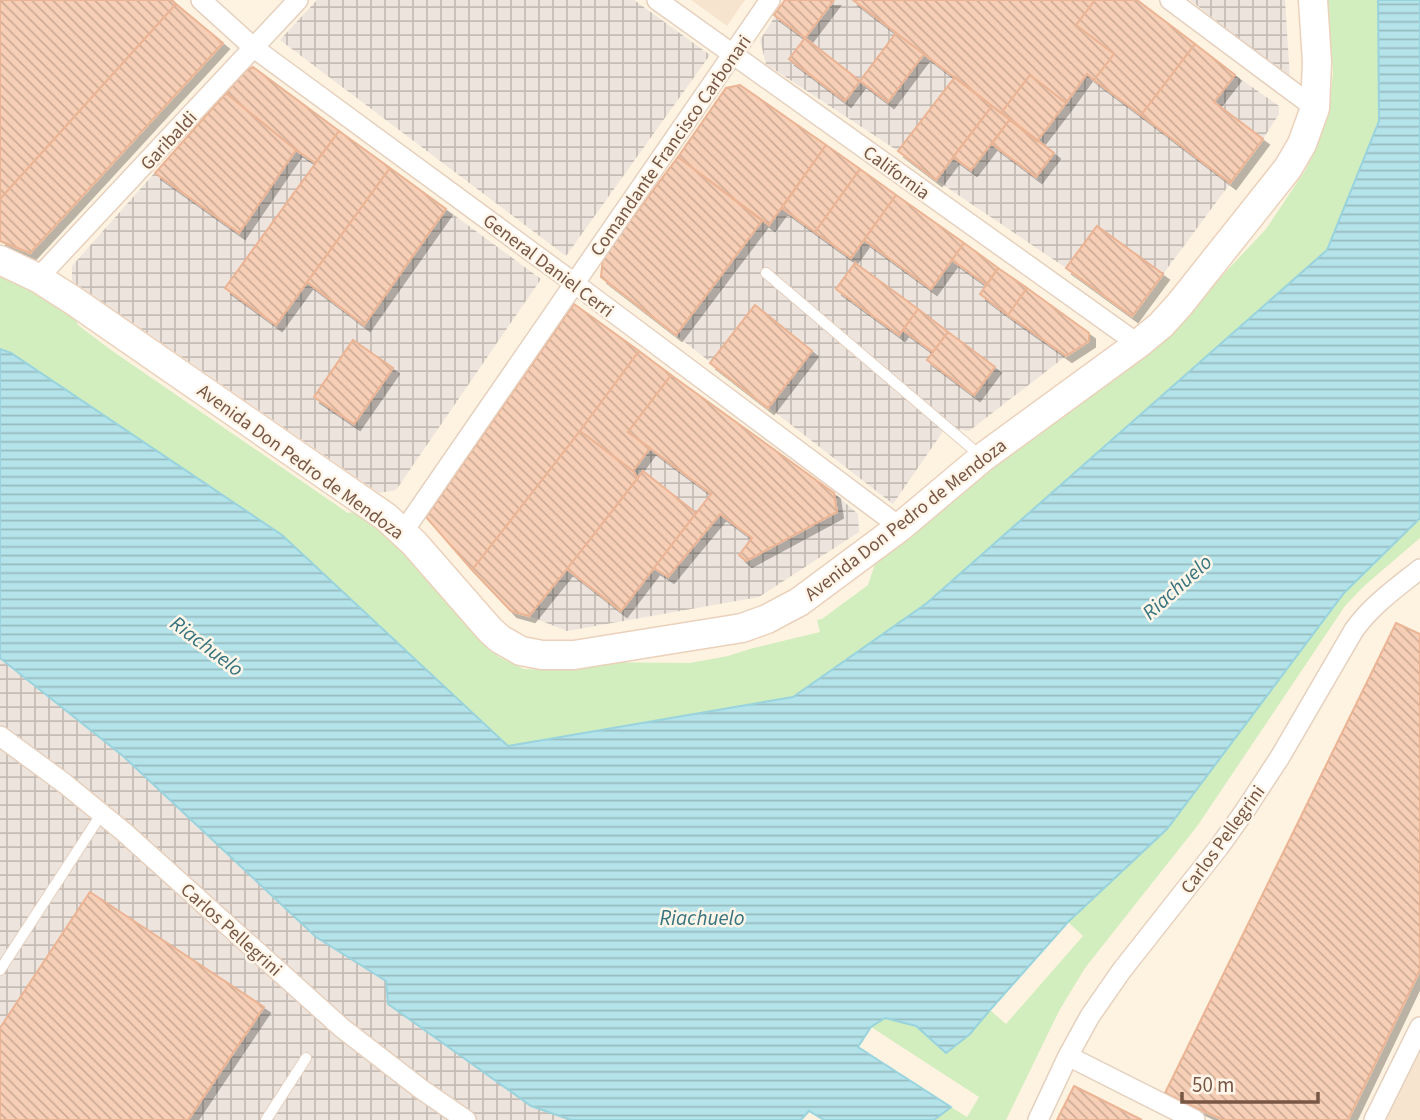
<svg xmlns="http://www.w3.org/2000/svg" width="1420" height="1120" font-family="'Source Sans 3',sans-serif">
	<defs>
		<pattern id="industrial-grid" width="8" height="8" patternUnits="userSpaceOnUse" patternTransform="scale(1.75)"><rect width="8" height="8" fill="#ede4dd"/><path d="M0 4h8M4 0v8" fill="none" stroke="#c5bcb5"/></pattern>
		<pattern id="water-rules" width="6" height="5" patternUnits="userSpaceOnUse" patternTransform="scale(1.75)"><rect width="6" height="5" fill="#b4e3ea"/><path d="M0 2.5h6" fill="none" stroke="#97bbbf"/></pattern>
		<pattern id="building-back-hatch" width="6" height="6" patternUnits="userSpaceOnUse" patternTransform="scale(1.75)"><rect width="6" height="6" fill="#f7cfb6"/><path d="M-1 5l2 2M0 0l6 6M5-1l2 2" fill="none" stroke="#cdab96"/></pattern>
		<filter id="shadow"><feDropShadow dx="6" dy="6" stdDeviation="0" flood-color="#0004"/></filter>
	</defs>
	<rect width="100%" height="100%" fill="#fef3e1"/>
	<path fill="#f7e4cf" d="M691 0H745L727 26Z
		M1420 1025V1120H1375Z"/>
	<path fill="url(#industrial-grid)" d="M317 0H634L710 55 566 256 280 40Z
		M785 0H1137L1235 75 1279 106V114L1263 139 1132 316 1066 268 936 180 898 151 766 64 760 40Z
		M1190 0H1285L1290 79Z
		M253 67 541 279 396 490 379 493 72 281V266L244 72Z
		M740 85 1089 333V341L1066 356 969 431 946 427 893 504 601 277 603 257 678 157 726 88Z
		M574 304 834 493 858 514 859 532 759 597 567 631 529 616 511 611 426 517Z
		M0 658 123 756 316 937 386 981 531 1106 571 1120H0Z"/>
	<path fill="#d2edbe" d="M1327 0H1378L1379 121 1327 250 927 603 793 697 508 747 282 535 11 353 0 349V276L73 309 78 325 111 350 348 513 363 510 397 541 499 657 524 669 554 670 589 662 690 663 728 656 750 649 820 632 817 620 822 619 868 585 876 561 950 497 1171 330 1266 229 1306 169 1321 136 1329 112 1333 72Z
		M1420 518V538L1364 586 1345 606 1198 825 1085 968 1059 1011 1006 1120H934L951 1107 967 1117 979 1097 871 1027 885 1018 916 1026 946 1053 970 1034 990 1010 1006 1024 1083 936 1068 922 1167 829 1344 593Z"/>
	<path fill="url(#water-rules)" stroke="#99d3dd" stroke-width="2" d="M1378 0H1420V518L1344 593 1167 829 1068 922 990 1010 970 1034 946 1053 916 1026 885 1018 871 1027 858 1047 951 1107 934 1120H824L809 1111 801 1120H571L531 1106 388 1004 386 981 316 937 123 756 0 658V349L11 353 282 535 508 746 793 697 927 603 1327 250 1379 121Z"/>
	<path fill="url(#building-back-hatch)" stroke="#ebb494" stroke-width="2" filter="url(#shadow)" d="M0 0H172L176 4 0 199Z
		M785 0H834L805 38 774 15Z
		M853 0H1095L1076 25 1114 54 1094 80 1087 74 1066 103 1030 75 1001 113Z
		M1095 0H1137L1195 44 1141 115 1094 80 1114 54 1076 25Z
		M176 4 223 43 30 253 0 241V199Z
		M896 33 924 54 888 102 860 81Z
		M805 38 860 81 845 101 789 59Z
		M1195 44 1235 75 1214 102 1263 139 1230 183 1141 115Z
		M253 67 339 131 315 163 296 150 226 93 244 72Z
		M1030 75 1066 103 1037 141 1001 113Z
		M955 77 992 106 936 180 898 151Z
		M740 85 826 145 769 225 678 157 726 88Z
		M226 93 296 150 239 233 155 173Z
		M992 106 1010 119 971 170 953 157Z
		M1010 119 1054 153 1036 177 992 144Z
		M339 131 390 168 276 325 225 288Z
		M826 145 860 169 815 232 782 208Z
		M678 157 762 221 676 335 601 277 603 257Z
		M390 168 446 209 364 325 307 282Z
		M860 169 896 195 851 258 815 232Z
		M896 195 964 243 931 289 864 240Z
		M1097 226 1163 274 1132 316 1066 268Z
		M964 243 998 268 987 285 952 260Z
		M855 263 918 309 899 335 836 289Z
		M998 268 1027 288 1008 315 980 294Z
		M1027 288 1089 333V341L1066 356 1008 315Z
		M574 304 639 351 580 431 472 570 426 517Z
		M755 305 812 351 768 408 710 363Z
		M918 309 948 332 933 352 903 330Z
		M948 332 995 367 974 395 927 360Z
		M353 340 393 368 354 424 314 397Z
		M639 351 671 375 628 432 650 448 633 471 580 431Z
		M671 375 834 493 837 512 746 561 739 555 752 538 720 514 668 577 654 568 711 494 628 432Z
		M580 431 633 471 638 478 567 569 529 616 511 611 472 570Z
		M643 471 696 513 621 611 567 569Z
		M1396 623 1420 634V970L1348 1120H1223L1165 1093Z
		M90 892 264 1007 188 1120H0V1028Z
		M1074 1086 1142 1120H1057Z"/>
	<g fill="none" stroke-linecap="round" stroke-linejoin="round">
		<g stroke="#e6d0be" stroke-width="12">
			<path id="lane" d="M766 273 982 457
				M0 970 102 813
				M266 1120 306 1058"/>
		</g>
		<g stroke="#e6d0be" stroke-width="22">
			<path id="street" d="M201 0 254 48 574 283 900 527
				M657 0 1138 344
				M1170 0 1315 108
				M38 278 298 0
				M403 532 770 0
				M0 736 64 783 124 832 342 1028 421 1089 466 1120
				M1068 1056 1195 1120
				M1038 1120 1068 1056 1090 1016 1122 970 1219 847 1244 812 1280 757 1354 630C1372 605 1396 588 1420 569
				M1374 1120 1420 1027"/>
		</g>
		<g stroke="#ebd1bb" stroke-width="31">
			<path id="secondary" d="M0 260 38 278 74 301 386 517 414 543 490 630 500 639 521 651 542 655H574L742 628 767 619 799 602 900 527 982 458 1138 344 1161 325 1180 304 1288 168 1302 144 1315 108 1317 62 1313 0"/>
		</g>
		<use href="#lane" stroke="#fff" stroke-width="10"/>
		<use href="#street" stroke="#fff" stroke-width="19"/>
		<use href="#secondary" stroke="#fff" stroke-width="28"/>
	</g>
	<g text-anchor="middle" stroke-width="5" stroke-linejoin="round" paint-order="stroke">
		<g font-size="19" fill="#785745" stroke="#fff6e9">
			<text transform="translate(168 140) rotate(-47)" y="7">Garibaldi</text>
			<text transform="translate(670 145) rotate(-55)" y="7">Comandante Francisco Carbonari</text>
			<text transform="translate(897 172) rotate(36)" y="7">California</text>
			<text transform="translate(549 265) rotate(37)" y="7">General Daniel Cerri</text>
			<text transform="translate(301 461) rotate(36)" y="7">Avenida Don Pedro de Mendoza</text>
			<text transform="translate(905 519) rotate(-38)" y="7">Avenida Don Pedro de Mendoza</text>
			<text transform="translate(1222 839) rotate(-54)" y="7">Carlos Pellegrini</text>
			<text transform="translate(232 929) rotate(42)" y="7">Carlos Pellegrini</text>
		</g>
		<g font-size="21" font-style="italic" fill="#37747f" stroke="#fff6e9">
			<text transform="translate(1177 587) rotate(-42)" y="7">Riachuelo</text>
			<text transform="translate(207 646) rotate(37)" y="7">Riachuelo</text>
			<text x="702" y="925">Riachuelo</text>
		</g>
	</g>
	<path d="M1182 1092v10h136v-10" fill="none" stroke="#785745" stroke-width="3.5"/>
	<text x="1192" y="1092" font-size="21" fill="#785745" stroke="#fff6e9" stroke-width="5" paint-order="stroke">50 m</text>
</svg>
